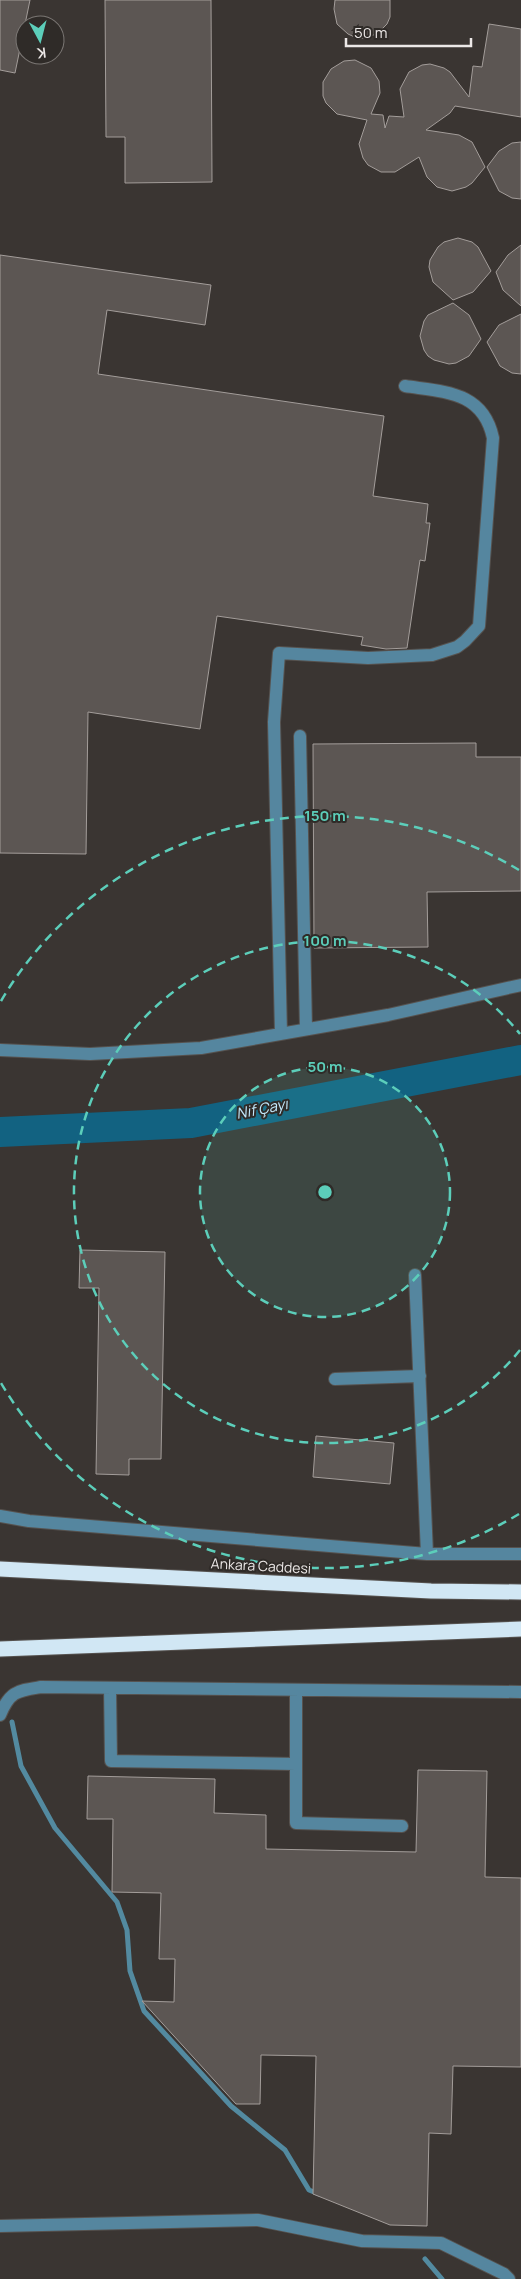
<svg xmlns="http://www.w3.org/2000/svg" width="521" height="2279" font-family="Manrope,sans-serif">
	<rect width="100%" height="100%" fill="#3a3532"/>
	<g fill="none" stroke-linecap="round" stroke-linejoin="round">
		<path stroke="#538aa0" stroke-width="5" d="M12 1722 21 1766 55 1828 117 1902 127 1930 130 1971 144 2011 231 2106 285 2150 309 2190 319 2194
			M425 2259 442 2279"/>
		<path stroke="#126281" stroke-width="30" d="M0 1132 191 1123 521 1060"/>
	</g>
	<path fill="#5c5653" stroke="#a39d9a" d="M0 0H30L15 73 0 70Z
		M105 0H211L212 182 125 183V137H106Z
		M335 0H390V17L387 24 377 34 359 39 348 34 337 24 334 9Z
		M489 24 521 29V117L455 106 450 113 426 130 459 135 472 142 485 167 472 183 466 187 452 191 437 187 427 177 419 157 395 172H381L368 165 363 158 359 144 367 120 337 114 326 103 323 96V82L331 69 344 61 355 60 371 68 379 81 380 93 371 114 383 115 385 128 389 116 404 117 400 89 409 72 422 65 430 64 444 68 450 72 469 97 473 66 482 67Z
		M521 142V199L512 198 499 191 487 167 499 151 512 143Z
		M458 238 472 242 478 247 491 271 473 292 453 300 433 282 429 267 430 260 438 247 444 242Z
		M521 245V306L503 290 496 272 508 255Z
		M0 255 211 285 205 325 107 310 98 374 384 416 373 496 428 504 426 523H430L425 561 420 560 407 648 386 649 361 645 363 637 217 616 200 729 88 712 86 854 0 853Z
		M453 303 469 315 481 339 469 356 456 363 449 364 434 360 428 356 424 350 420 336 424 321 428 315Z
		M521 314V374L512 373 500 366 487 342 499 325Z
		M476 743V757H521V891L427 892 428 947 314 948 313 744Z
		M80 1250 165 1252 161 1459H129V1475L96 1474 99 1288H79Z
		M316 1436 394 1443 390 1484 313 1477Z
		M418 1770 487 1771 485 1877 521 1878V2067L453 2066 451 2134 429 2133 427 2226 390 2225 313 2194 316 2056 261 2055 260 2104H236L142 2001 174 2002 175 1959H159L161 1893 112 1892 113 1819H87L88 1776 215 1779 214 1813 266 1815V1849L416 1852Z"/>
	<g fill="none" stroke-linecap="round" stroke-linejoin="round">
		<g stroke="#56524f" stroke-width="14">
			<path id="minor" d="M300 736 306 1029
				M281 1034 274 722 279 653 368 658 432 655 457 647 465 641 479 626 493 438C483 391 444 392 405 386
				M0 1050 90 1054 201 1048 388 1015 521 985
				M415 1275 427 1554
				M335 1379 420 1376
				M0 1516 29 1521 427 1554H521
				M110 1688 111 1761 296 1764
				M296 1691V1823L402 1826
				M0 1715C10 1691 17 1691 41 1687L521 1692
				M0 2226 258 2220 362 2241 441 2243 504 2274 509 2279"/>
		</g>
		<g stroke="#56524f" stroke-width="17">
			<path id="highway" d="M0 1569 431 1591 521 1592
				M0 1649 521 1629"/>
		</g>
		<use href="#minor" stroke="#55869f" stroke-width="12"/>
		<use href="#highway" stroke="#d1e7f4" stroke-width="15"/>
	</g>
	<circle cx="325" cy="1192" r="125" fill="#5cceba" fill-opacity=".12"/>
	<g fill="none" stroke="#5cceba" stroke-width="2.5" stroke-dasharray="9 6">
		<circle cx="325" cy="1192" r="125"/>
		<path d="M520 1350A251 251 0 1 1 520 1034"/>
		<path d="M519 1514A376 376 0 0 1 1 1383M1 1001A376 376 0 0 1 519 870"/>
	</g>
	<g text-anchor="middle" stroke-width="4" stroke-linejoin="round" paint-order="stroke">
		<g font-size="14" fill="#ece8e7" stroke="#2f2b28">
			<text transform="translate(261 1566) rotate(3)" y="5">Ankara Caddesi</text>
		</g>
		<g font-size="15" font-style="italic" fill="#c3e9fc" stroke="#2f2b28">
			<text transform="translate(262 1109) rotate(-11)" y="5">Nif Çayı</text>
		</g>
	</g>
	<circle cx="325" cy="1192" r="8" fill="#5cceba" stroke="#2f2b28" stroke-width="2.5"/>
	<g font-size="15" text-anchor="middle" font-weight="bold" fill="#5cceba" stroke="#2f2b28" stroke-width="4" stroke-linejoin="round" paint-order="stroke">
		<text x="325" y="821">150 m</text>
		<text x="325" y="946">100 m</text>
		<text x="325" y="1072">50 m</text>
	</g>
	<g transform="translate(40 40) rotate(173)"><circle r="24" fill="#2f2b28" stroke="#7b7774"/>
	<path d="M0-4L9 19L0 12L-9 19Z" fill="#5cceba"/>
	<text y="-8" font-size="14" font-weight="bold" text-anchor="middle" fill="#ece8e7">K</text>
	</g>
	<path d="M346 38v8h125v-8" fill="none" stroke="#ece8e7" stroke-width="2.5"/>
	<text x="354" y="38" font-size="15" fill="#ece8e7" stroke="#2f2b28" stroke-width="4" paint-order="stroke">50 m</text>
</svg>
